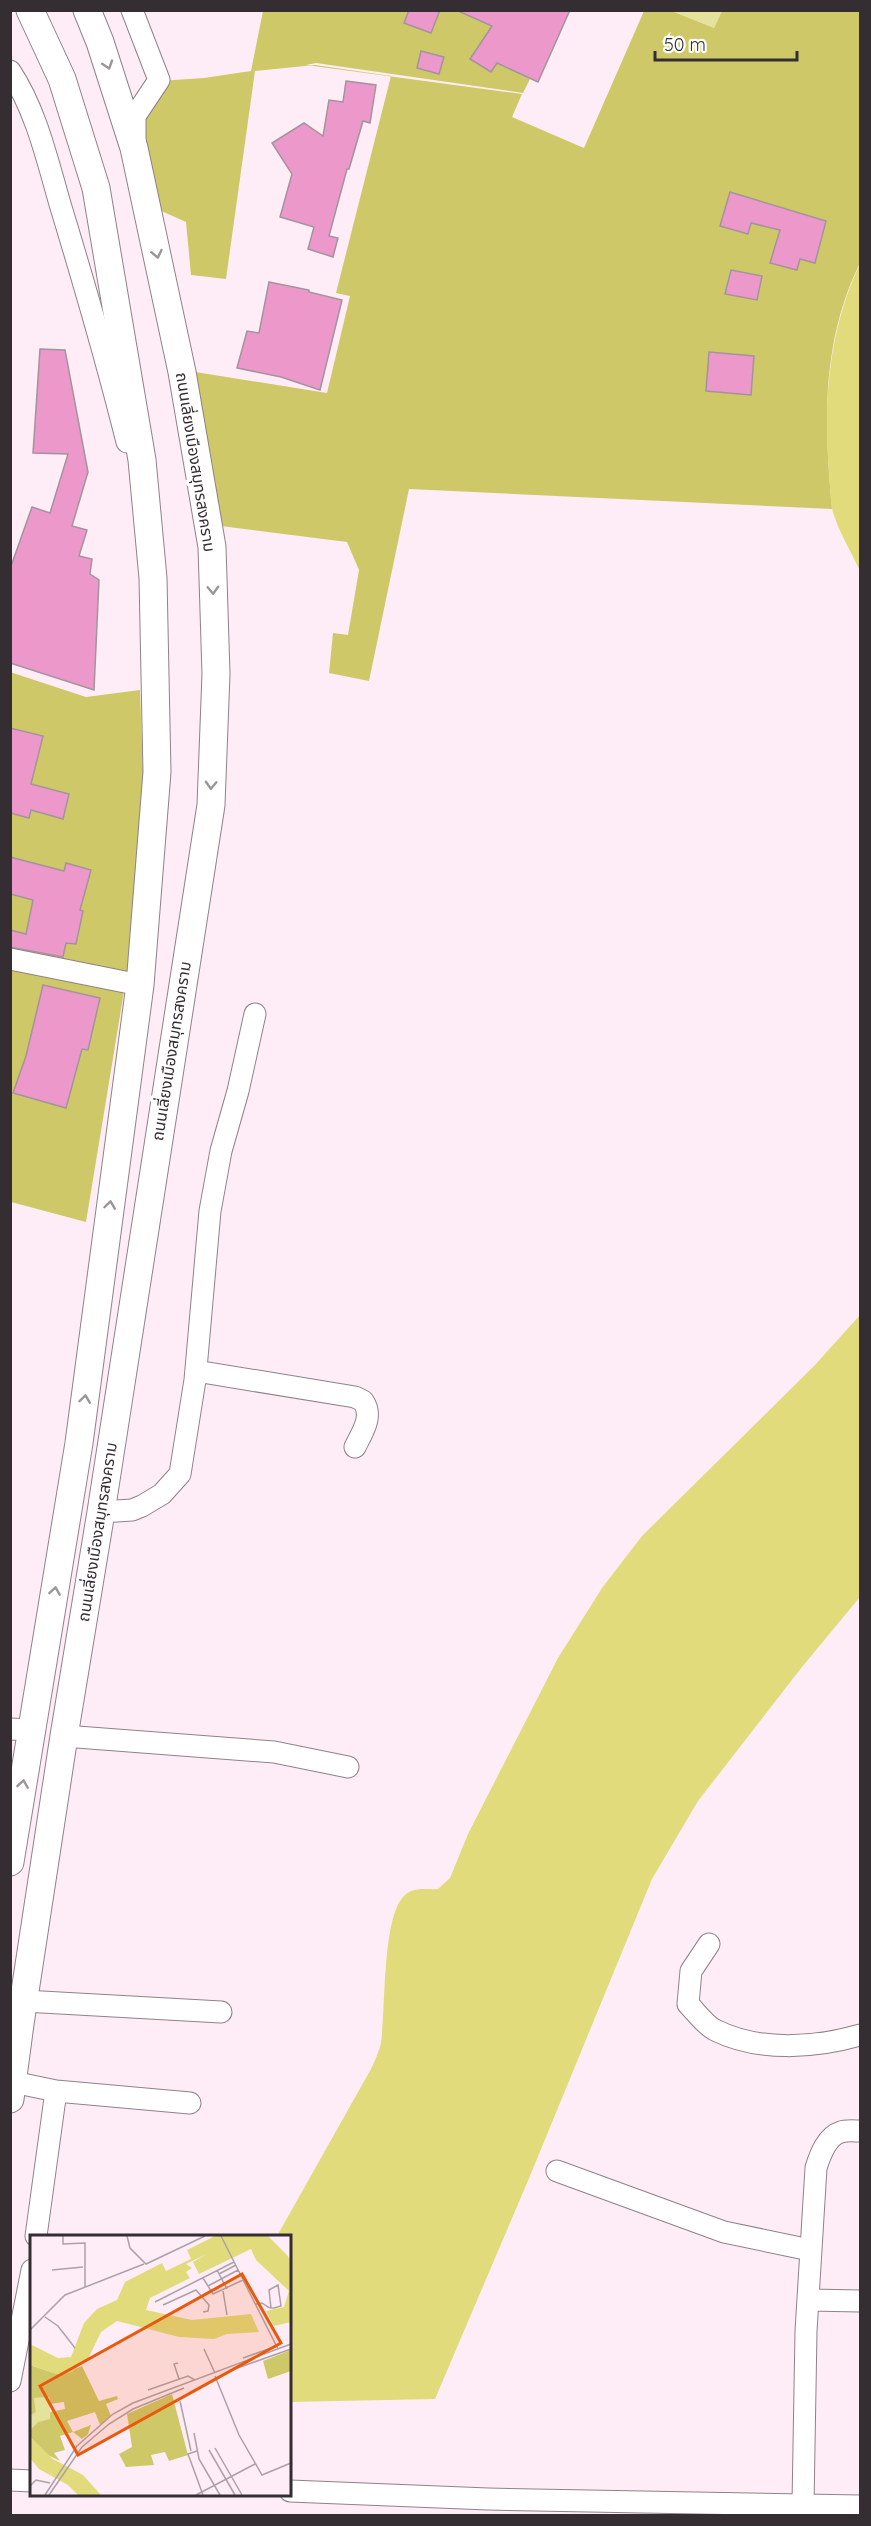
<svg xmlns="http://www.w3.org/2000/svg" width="871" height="2526" font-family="Quicksand,'Noto Sans Thai',sans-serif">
	<rect width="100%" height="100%" fill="#feedf6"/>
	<path fill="#e5e29b" d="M673 11H722L714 28Z"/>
	<path fill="#cec868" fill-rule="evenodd" d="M263 11H548L520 74 530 79 523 93 316 63 306 65 522 94 512 117 584 148 644 11H672L714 28 722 11H860V263C821 342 824 424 832 509L409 489 369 681 329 673 333 633 348 635 359 570 347 542 206 524 135 148 159 81 204 78 251 71ZM315 65 391 76 336 293 350 296 327 393 183 370 148 205 186 222 191 275 226 279 255 71Z
		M10 672 86 697 140 690 143 772 128 967 86 1222 11 1202Z"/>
	<path fill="#e1db7b" d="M860 264V571C852 553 836 527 832 508 830 496 830 483 829 471 823 402 829 328 860 264Z
		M860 1315V1597L802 1667 698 1801 652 1879 530 2176 435 2399 290 2402V2236H277L371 2069C375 2061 379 2051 381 2043 386 2009 382 1921 403 1897 413 1886 426 1890 438 1889L450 1878 468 1834 558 1658 602 1588 642 1536 815 1365Z"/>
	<path fill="#ec98ca" stroke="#a3949c" stroke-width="1.5" d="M409 10H440L431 33 404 23Z
		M456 10H570L538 82 497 63 491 72 470 59 492 26Z
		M421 51 444 57 439 74 417 68Z
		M346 81 376 85 370 123 363 121 349 169H347L329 236 338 238 333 257 308 249 314 227 280 217 292 174 272 143 304 123 323 136 329 100 343 102Z
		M730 192 826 221 815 263 800 259 797 270 770 263 780 230 751 223 748 234 720 226Z
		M731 270 762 276 757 300 725 294Z
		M269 282 309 290V292L342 300 320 390 281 377 237 368 247 331 259 333Z
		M40 349 65 350 88 472 72 526 87 530 79 556 92 559 90 574 99 580 94 690 10 663V569L32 507 50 513 68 454 33 453Z
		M709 352 754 356 751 395 706 391Z
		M10 728 43 736 31 784 69 794 63 819 31 810 29 818 10 813Z
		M10 857 64 871 66 863 91 870 80 910 83 911 76 944 66 943 63 957 10 947V930L26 934 33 900 10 894Z
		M43 985 100 998 88 1050 82 1049 66 1108 13 1093 26 1056Z"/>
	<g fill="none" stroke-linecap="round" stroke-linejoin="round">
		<g stroke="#908189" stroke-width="23">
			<path id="minor" d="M132 10 159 80 135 116V142
				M10 71C36 110 47 159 60 204 84 283 107 362 127 442
				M10 959 140 985
				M196 1371 355 1397 363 1401C374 1416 362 1433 355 1447
				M101 1512 132 1510 142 1506 162 1494 180 1474 195 1380 210 1211 221 1151 238 1091 255 1014
				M10 1729 32 1730
				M64 1736 274 1752 348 1767
				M709 1944 691 1971 688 2004C696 2012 705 2025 715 2030 759 2052 815 2048 860 2035
				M24 2001 221 2012
				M13 2082 56 2091 190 2103
				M557 2171 724 2232 810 2250
				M36 2236 56 2091
				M809 2300 860 2301
				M10 2381 32 2270
				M10 2480 32 2481
				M290 2491 488 2499 860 2506
				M803 2504 806 2331 816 2168C820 2155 827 2136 841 2132 846 2130 855 2131 860 2131"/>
		</g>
		<g stroke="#908189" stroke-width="29">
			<path id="major" d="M10 1862 79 1443 140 985 157 772 153 578 142 460 96 188 62 79 30 10
				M10 2099 20 2024 64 1736 101 1512 211 805 216 674 212 547 182 372 134 148 100 42 87 10"/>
		</g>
		<use href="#minor" stroke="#fff" stroke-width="21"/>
		<use href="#major" stroke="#fff" stroke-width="27"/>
	</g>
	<defs><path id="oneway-chevron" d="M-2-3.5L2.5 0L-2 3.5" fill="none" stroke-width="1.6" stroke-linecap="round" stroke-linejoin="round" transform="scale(1.5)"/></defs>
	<g stroke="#9a9698">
		<use href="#oneway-chevron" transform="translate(108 65) rotate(72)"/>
		<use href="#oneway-chevron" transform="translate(157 254) rotate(78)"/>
		<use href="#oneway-chevron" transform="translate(213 590) rotate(88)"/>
		<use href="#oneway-chevron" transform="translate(211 785) rotate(92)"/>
		<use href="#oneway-chevron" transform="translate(110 1205) rotate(-82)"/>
		<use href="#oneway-chevron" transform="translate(85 1399) rotate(-82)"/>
		<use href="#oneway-chevron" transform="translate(55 1591) rotate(-81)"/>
		<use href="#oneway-chevron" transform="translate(23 1784) rotate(-81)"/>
	</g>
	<g text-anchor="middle" stroke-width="6" stroke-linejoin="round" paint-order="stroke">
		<g font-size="16" fill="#342e32" stroke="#fff">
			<text transform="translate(196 462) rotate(81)" y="6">ถนนเลี่ยงเมืองสมุทรสงคราม</text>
			<text transform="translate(171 1051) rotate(-81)" y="6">ถนนเลี่ยงเมืองสมุทรสงคราม</text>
			<text transform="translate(97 1532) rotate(-81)" y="6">ถนนเลี่ยงเมืองสมุทรสงคราม</text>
		</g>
	</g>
	<g transform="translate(30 2235)">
		<rect width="261" height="261" fill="#feedf6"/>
		<path d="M19 162 21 184 8 187 0 195V181L6 177 4 163Z" fill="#e5e29b"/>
		<path d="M261 115V136L238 144 233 126ZM0 130 30 140 52 131 69 166 87 161 88 164 76 169 81 181 52 204 43 197 30 201 35 215 24 218 30 226 18 220 0 202V195L8 187 20 184V177L35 174 34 167 20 169 19 162 4 163 6 177 0 181ZM65 177 70 190 58 199 61 190 43 197 37 186ZM142 159 158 220 139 226 135 217 121 220 124 230 96 232 89 219 102 212 97 179Z" fill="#cec868" fill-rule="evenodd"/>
		<path d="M185 1H238L257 20 261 26V87L244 91 236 76 254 72 259 56 226 25 221 14 169 39 163 27 177 19 156 29 162 33 156 37 160 43 120 63 116 75 162 85 221 79 229 97 197 99 184 104 149 102 87 86 71 97 59 122 42 137 30 140 0 130V109L28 123 41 122 54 88 67 74 87 65 95 47 132 28 136 36 161 24 157 15ZM0 202 23 224 53 240 71 260H48L38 250 9 234 0 223Z" fill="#e1db7b"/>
		<path fill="none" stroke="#ada1a8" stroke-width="1.5" d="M33 1V9L55 8V52M97 1 100 13 116 29 175 1M191 1 248 114M22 35 53 32M187 35 197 54M189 39 206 30M173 43 183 59 213 45M178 51 208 35M193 56 197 80M125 67 204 27M226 69 232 68 238 72 241 73H244L251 71 248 50 239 55 241 73M133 70 166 55 179 70 178 76 173 77M15 82 28 91 45 113M0 95 35 60 114 29M174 114 185 138M213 123 247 111M148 128 144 129 149 144M199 136 261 114M185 141 209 200 232 240 261 228M118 155 158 141 165 145M150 166 161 216M164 198 169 224 190 260M185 213 212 260M179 215 205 260M167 216 158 219 173 260M0 251 6 245 20 248M15 260 47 211 83 179 103 168 261 109M19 260 52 212 79 189 103 174 154 153M166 260 225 229"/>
		<path fill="#e8590c" fill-opacity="0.15" stroke="#e8590c" stroke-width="3" d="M212 39 251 108 48 220 10 151Z"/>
		<rect width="261" height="261" fill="none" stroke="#342e32" stroke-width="3"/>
	</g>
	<rect width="871" height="2526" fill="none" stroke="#342e32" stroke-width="24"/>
	<path d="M655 51v9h142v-9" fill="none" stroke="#342e32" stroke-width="3"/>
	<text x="664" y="51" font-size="18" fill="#342e32" stroke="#ffffff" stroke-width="4.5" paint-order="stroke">50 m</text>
</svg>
